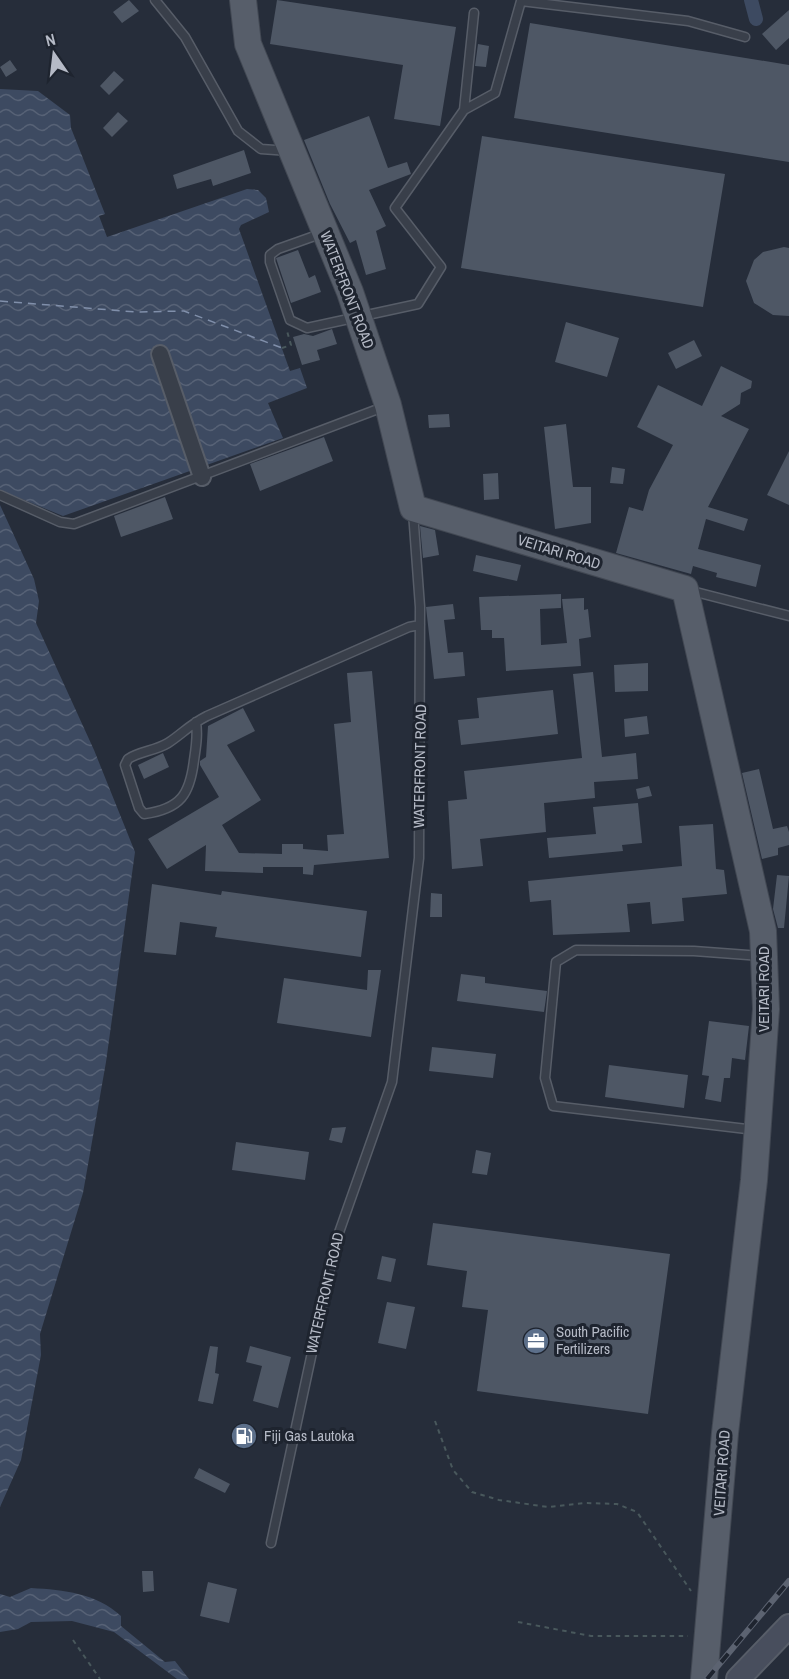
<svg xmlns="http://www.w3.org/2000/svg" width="789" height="1679" font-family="'Archivo Narrow',sans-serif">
	<defs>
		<pattern id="water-waves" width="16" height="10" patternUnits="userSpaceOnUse" patternTransform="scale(1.5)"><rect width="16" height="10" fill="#3d4a61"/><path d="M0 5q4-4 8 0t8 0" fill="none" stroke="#576276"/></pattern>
	</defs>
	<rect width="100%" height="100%" fill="#262d3a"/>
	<path fill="url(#water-waves)" d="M0 89 38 91 70 115 71 128 105 214 99 216 107 237 247 189 258 190 266 198 269 212 241 225 239 229 290 371 300 368 307 388 268 403 283 438 63 516 0 490Z
		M0 505 34 579 39 601 36 623 94 750 135 852 106 1062 83 1193 40 1334 41 1355 21 1460 0 1507Z
		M31 1588C64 1590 96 1593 121 1616V1626L165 1662 175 1661 189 1679H177L114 1632 72 1621 31 1622 18 1629 0 1632V1594L10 1597Z"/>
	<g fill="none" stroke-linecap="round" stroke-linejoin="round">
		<path stroke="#3d4a61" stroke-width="14" d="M751 0 756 19"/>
		<path stroke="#808faa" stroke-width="1.5" stroke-dasharray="8 6" stroke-linecap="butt" d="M0 301 136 312 184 311 282 348"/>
	</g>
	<path fill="#4e5765" d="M129 0 139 11 122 23 113 12Z
		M277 0 456 27 440 126 394 119 403 65 270 44Z
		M789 10V38L776 50 762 34Z
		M530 23 789 65V162L514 118Z
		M478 44 489 46 486 67 475 66Z
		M10 60 17 70 6 77 0 67Z
		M114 71 124 80 109 95 100 86Z
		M118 112 128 121 112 137 103 128Z
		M369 116 388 168 407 162 411 174 369 190 386 226 376 231 386 269 366 275 356 240 350 243 330 204 304 140Z
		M482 136 725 174 703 307 461 268Z
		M244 150 251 173 213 186 211 179 177 189 173 175Z
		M784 247 789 248V316L773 315 754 303 746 281 754 260 763 252Z
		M298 250 309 278 315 275 321 292 291 303 276 258Z
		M566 322 619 338 607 377 555 362Z
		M332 329 337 344 317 350 320 360 302 365 293 337 304 334 313 336Z
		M694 340 702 356 676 369 668 353Z
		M721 366 752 381 751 388 741 393 740 404 721 416 749 429 708 507 748 519 744 531 706 519 698 549 761 565 756 587 716 577 717 573 693 566 691 574 616 553 629 507 643 511 649 490 673 445 637 427 658 385 702 406Z
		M449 414 450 427 429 428 428 415Z
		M566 424 573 487H591V523L555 529 544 427Z
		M324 437 333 461 260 491 250 464Z
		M789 451V505L767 495Z
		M612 467 625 469 623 484 610 483Z
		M498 473 499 499 484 500 483 474Z
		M165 497 173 519 121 537 114 516Z
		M420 526 435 530 439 555 423 558Z
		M476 555 521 565 517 581 473 571Z
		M561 594V608L540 609 541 645 567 643 562 599 584 598V610L588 609 591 637 579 639 581 666 506 671 504 638H492V630H481L479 597Z
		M453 604 455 619 444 620 448 653 463 652 465 676 434 679 426 607Z
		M648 663V691L615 692 614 665Z
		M372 671 389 858 314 865 313 875 303 874V867H263V873L205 871 206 845 167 869 148 839 219 797 200 765V761L206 757 208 726 243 708 255 731 227 745 261 800 222 825 239 853 282 854V844H303V849L328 851 327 835 344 834 334 724 351 722 347 673Z
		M593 672 602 757 636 753 638 779 594 782 595 798 544 803 546 832 480 839 483 866 452 869 448 801 467 799 464 771 582 758 573 674Z
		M553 690 558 734 461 745 458 720 479 718 477 698Z
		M647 716 649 734 625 737 624 719Z
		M163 753 169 767 144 779 138 765Z
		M759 769 773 829 787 826 789 832V845L778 848V855L762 859 742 773Z
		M649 786 652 796 638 799 636 789Z
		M638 803 642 843 622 845 623 851 549 858 547 838 596 834 593 807Z
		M713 824 716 869 724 870 727 894 682 898 684 921 652 924 650 902 627 904 630 932 553 935 551 900 530 902 528 881 682 866 679 826Z
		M777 875 789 876 784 928H778L773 909Z
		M152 884 221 895 222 891 367 911 361 957 215 937 217 927 180 922 176 955 144 952Z
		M431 893 442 894V917H430Z
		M368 970H381L371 1037 277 1023 284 978 367 990Z
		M461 974 485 977V983L547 991 544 1012 457 1001Z
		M709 1021 749 1026 745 1060 732 1058 730 1078H724L721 1102 705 1099 709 1076 702 1075Z
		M432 1047 496 1054 493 1078 429 1071Z
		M609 1065 688 1075 684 1108 605 1097Z
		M346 1127 342 1143 329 1140 332 1128Z
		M236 1142 309 1152 305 1180 232 1170Z
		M476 1150 491 1153 487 1175 472 1173Z
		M433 1223 670 1254 648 1414 477 1391 488 1310 462 1307 467 1271 427 1265Z
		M382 1256 396 1259 391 1282 377 1279Z
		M387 1302 415 1307 406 1349 378 1343Z
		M210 1346 218 1347 215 1373 219 1374 213 1404 198 1401Z
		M250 1346 291 1357 278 1408 253 1401 262 1366 246 1362Z
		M199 1468 230 1484 225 1493 194 1478Z
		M142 1571H153L154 1591 143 1592Z
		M208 1582 237 1589 229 1623 200 1616Z"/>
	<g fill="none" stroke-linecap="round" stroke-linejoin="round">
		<g stroke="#575d68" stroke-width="11">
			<path id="lane" d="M155 0 185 37 238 131 261 149 289 151
				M464 110 495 93 521 1 688 21 745 37
				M323 233 278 249 270 255V262L290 320 307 328 418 304 441 267 395 208 464 110 474 13
				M0 495 60 522 74 524 386 406
				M688 590 789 616
				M196 722C198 735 196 747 194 760 190 794 181 809 144 814L139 808 125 765 128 759C140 751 155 751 168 743 182 734 189 725 207 716L409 627 420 625
				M755 1130 553 1106 545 1078 556 962 576 950 694 951 761 956
				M271 1543 336 1241 392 1082 419 858 420 607 413 512"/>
		</g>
		<g stroke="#575d68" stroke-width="20">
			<path id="street" d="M160 354 202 477"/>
		</g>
		<g stroke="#575d68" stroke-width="26">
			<path id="secondary" d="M738 1679 789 1626"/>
		</g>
		<g stroke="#424853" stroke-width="28">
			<path id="primary" d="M243 0 248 44 350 292 388 405 413 508 685 589 763 931 766 1009 754 1180 725 1433 704 1679"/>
		</g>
		<path stroke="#49585c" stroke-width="2" stroke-dasharray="4.5 4.5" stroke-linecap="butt" d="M282 348 291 345 287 331
			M435 1421 453 1470 472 1492 499 1500 548 1507 585 1503 617 1504 637 1512 691 1591
			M518 1622 591 1636H688
			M73 1640 100 1679"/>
		<use href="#lane" stroke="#393f4a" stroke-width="8"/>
		<use href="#street" stroke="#393f4a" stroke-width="16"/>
		<use href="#secondary" stroke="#484e5d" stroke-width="22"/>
		<use href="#primary" stroke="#575e6a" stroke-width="26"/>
		<g stroke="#5c6371" stroke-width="6">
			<path id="rail" d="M707 1679 789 1581"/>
		</g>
		<use href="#rail" stroke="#1e242f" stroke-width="4" stroke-dasharray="11" stroke-linecap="butt"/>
	</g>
	<defs>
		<g id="office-disc" transform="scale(1.35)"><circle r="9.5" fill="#5c6f8a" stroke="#1e242f"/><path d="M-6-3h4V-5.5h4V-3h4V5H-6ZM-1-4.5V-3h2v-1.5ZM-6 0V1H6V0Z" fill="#fff"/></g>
		<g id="fuel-disc" transform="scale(1.35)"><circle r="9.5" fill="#5c6f8a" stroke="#1e242f"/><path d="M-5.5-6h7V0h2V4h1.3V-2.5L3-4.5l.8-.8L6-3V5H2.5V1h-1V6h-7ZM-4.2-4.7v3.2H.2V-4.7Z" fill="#fff"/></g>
	</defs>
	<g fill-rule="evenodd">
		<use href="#office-disc" x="536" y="1341"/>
		<use href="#fuel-disc" x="244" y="1436"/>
	</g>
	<g text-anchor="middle" stroke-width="6" stroke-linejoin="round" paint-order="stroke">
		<g font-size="15" fill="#b5bac6" stroke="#1e242f">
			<text transform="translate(347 290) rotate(69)" y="5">WATERFRONT ROAD</text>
			<text transform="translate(559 552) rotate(17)" y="5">VEITARI ROAD</text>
			<text transform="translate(420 766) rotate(-89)" y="5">WATERFRONT ROAD</text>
			<text transform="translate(764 989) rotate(-90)" y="5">VEITARI ROAD</text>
			<text transform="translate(325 1293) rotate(-77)" y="5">WATERFRONT ROAD</text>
			<text transform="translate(722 1473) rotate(-86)" y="5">VEITARI ROAD</text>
		</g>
		<g font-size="15" fill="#b5bac6" stroke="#1e242f" text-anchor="start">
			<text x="556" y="1337">South Pacific<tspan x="556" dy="17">Fertilizers</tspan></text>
			<text x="264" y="1441">Fiji Gas Lautoka</text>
		</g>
	</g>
	<g transform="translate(54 54) rotate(346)" stroke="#1e242f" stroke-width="4.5" paint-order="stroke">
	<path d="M0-4.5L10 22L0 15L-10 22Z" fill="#b5bac6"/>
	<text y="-9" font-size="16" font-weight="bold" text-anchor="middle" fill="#b5bac6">N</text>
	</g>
</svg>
